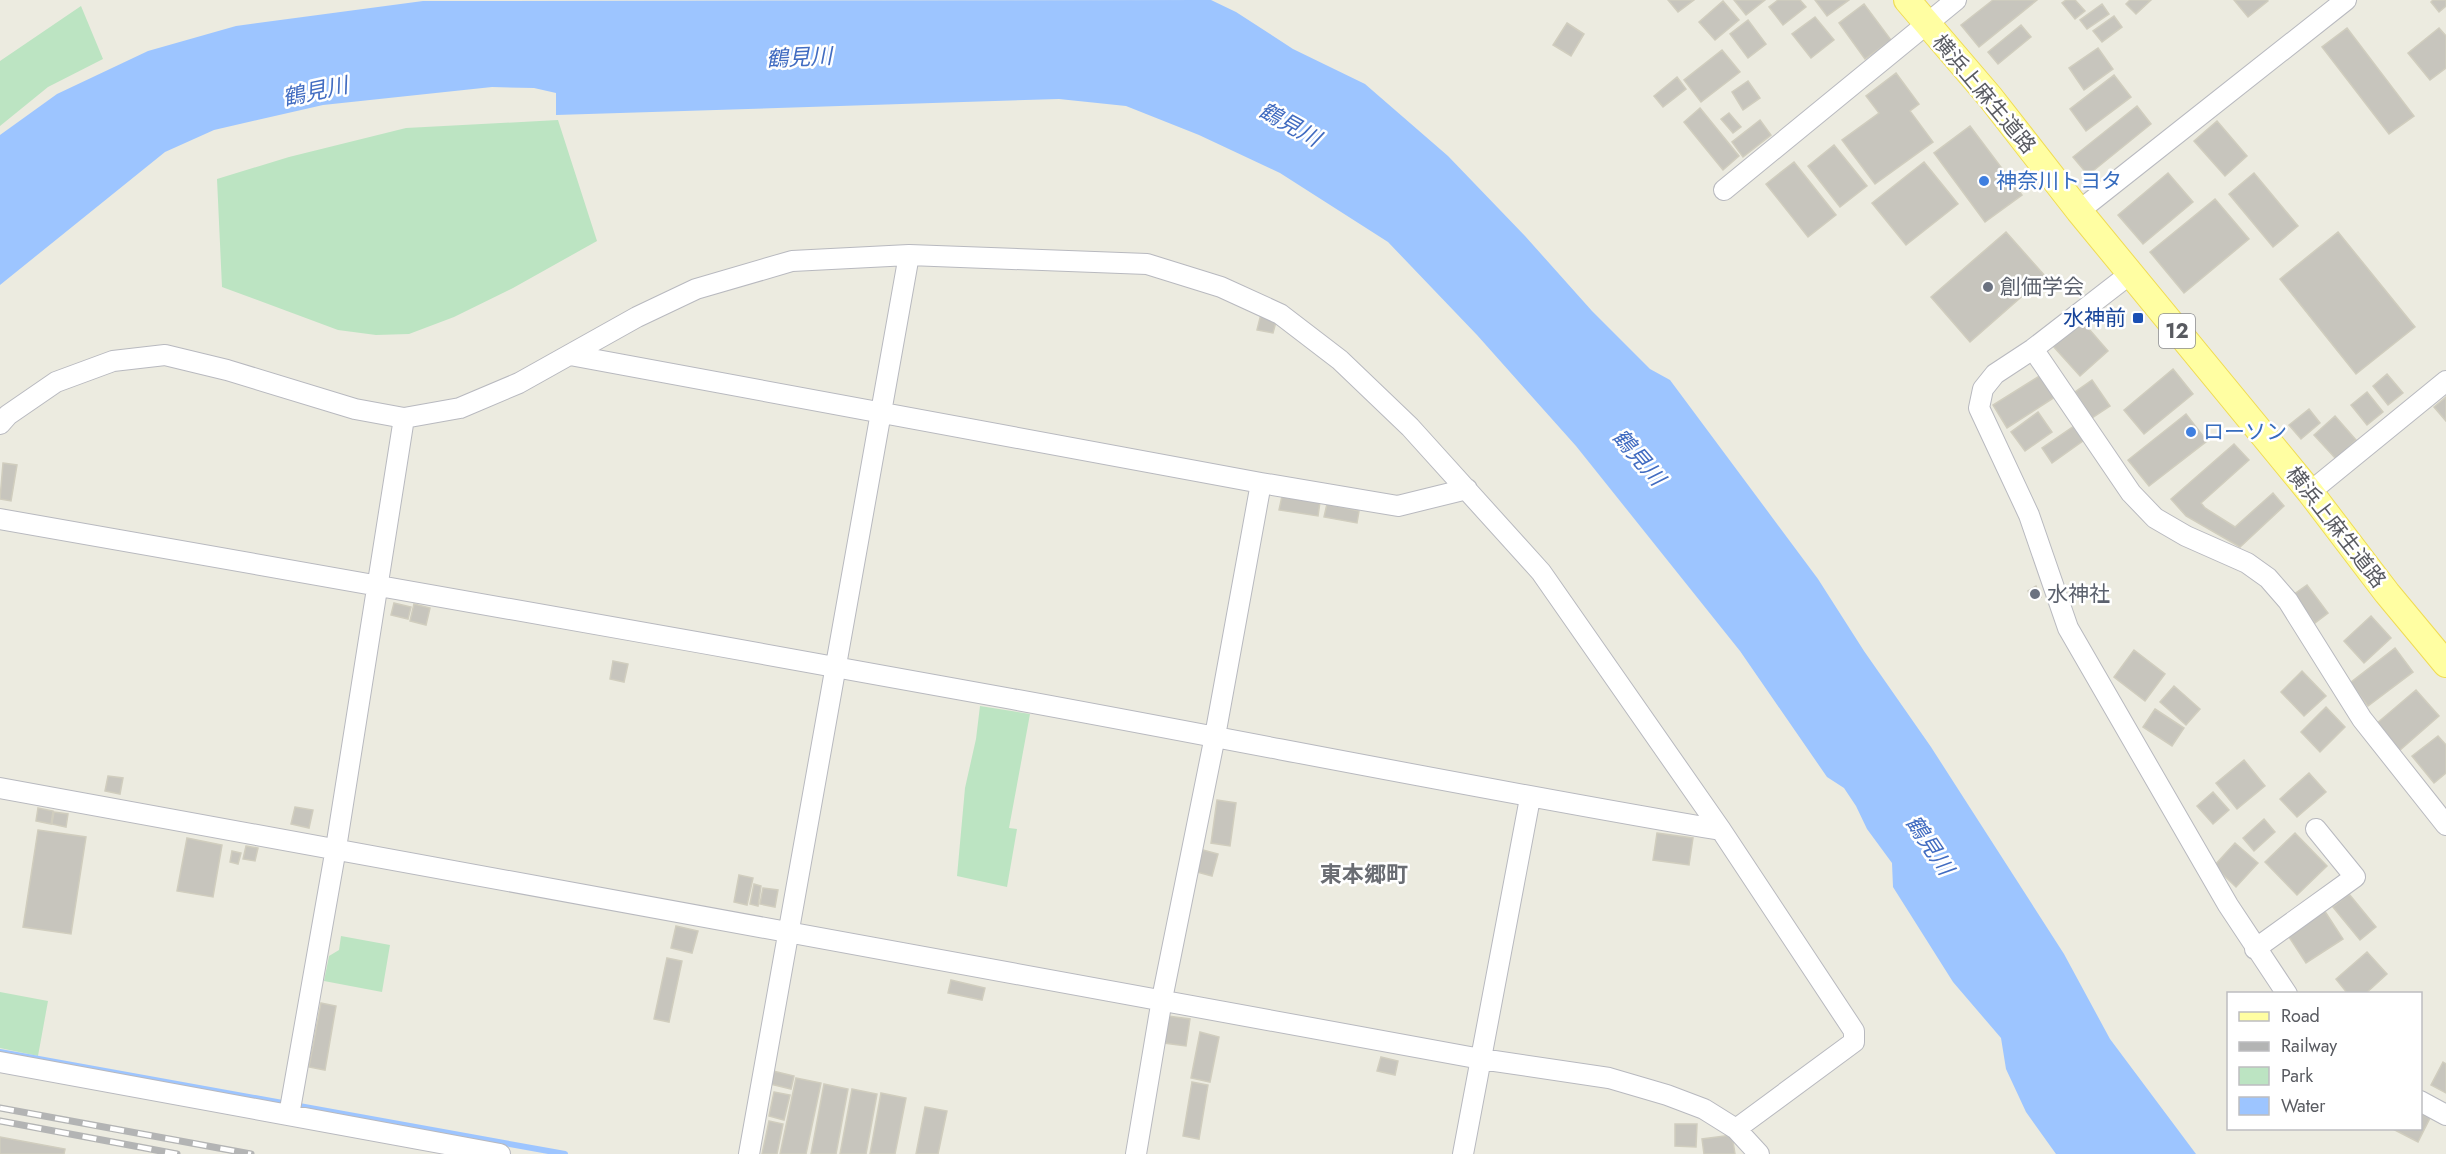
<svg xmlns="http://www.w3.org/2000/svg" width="2446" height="1154" font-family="Jost,'Noto Sans JP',sans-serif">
	<rect width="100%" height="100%" fill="#ecebe0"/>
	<path fill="#bce4c2" d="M81 6 103 59 48 87 0 126V61Z
		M558 120 597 241 513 288 454 317 409 334 376 335 338 330 222 287 217 179 289 157 406 128Z
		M980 706 1030 714 1009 828 1017 829 1007 887 957 876 965 788 976 739Z
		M341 936 390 945 382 992 324 981 329 956 339 950Z
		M0 992 48 1001 38 1056 0 1048Z"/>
	<path fill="#9dc5ff" d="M1211 0 1236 12 1293 49 1365 84 1448 156 1525 236 1592 311 1650 369 1670 380 1818 579 1864 651 1931 747 2064 954 2110 1039 2196 1154H2056L2026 1112 2006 1069 2001 1038 1953 982 1893 887 1892 863 1867 829 1856 806 1844 788 1827 777 1740 651 1576 446 1477 335 1388 242 1280 173 1199 135 1126 106 1059 99 556 115V93L534 88 492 87 323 105 214 130 165 152 0 285V135L57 94 148 51 236 26 423 1Z"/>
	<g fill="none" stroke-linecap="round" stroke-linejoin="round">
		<path stroke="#9dc5ff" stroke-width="6" d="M0 1052 565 1154"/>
	</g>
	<path fill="#c7c5bd" stroke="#d0cdbe" stroke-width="1.5" d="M1668 0H1694L1678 12Z
		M1734 0H1765L1746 15Z
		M1778 0H1800L1806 7 1783 25 1769 7Z
		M1815 0H1849L1827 16Z
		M1993 0H2037L1979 47 1961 25Z
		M2066 0H2075L2085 11 2075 19 2062 3Z
		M2130 0H2151L2136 14 2126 4Z
		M2234 0H2267L2268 1 2248 17Z
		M2433 0H2446V6L2439 12 2431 2Z
		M1723 1 1739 20 1715 40 1699 22Z
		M1864 4 1891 40 1865 59 1839 23Z
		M2102 4 2109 14 2087 29 2080 20Z
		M2114 16 2122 27 2102 42 2093 31Z
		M1815 17 1834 40 1811 58 1792 34Z
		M1748 20 1766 44 1748 58 1730 34Z
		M1567 23 1584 34 1571 56 1553 45Z
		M2021 25 2031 37 1998 64 1988 52Z
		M2347 28 2414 116 2389 134 2322 47Z
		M2439 28 2446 36V68L2430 80 2408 53Z
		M2098 48 2113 69 2084 90 2069 68Z
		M1722 50 1740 72 1701 102 1684 80Z
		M1896 73 1919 104 1910 111 1933 142 1875 184 1842 140 1879 113 1866 96Z
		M2114 75 2131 97 2086 131 2070 109Z
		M1677 77 1686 89 1663 107 1654 96Z
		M1748 81 1760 98 1743 110 1732 92Z
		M2137 106 2151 124 2088 175 2073 157Z
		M1700 108 1739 156 1723 170 1684 122Z
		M1729 113 1741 127 1733 133 1721 119Z
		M1760 120 1771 135 1743 157 1732 142Z
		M2217 121 2247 156 2225 176 2194 141Z
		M1970 126 2022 195 1985 222 1934 153Z
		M1834 145 1867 186 1840 207 1808 166Z
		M1794 162 1836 215 1808 237 1766 184Z
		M1924 162 1958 204 1906 245 1872 203Z
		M2168 173 2193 202 2143 244 2118 215Z
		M2254 173 2298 226 2273 247 2229 194Z
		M2215 199 2249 239 2184 293 2150 252Z
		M2006 232 2045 276 1970 342 1931 297Z
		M2338 232 2415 327 2356 374 2280 279Z
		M1261 314 1276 322 1273 333 1257 330Z
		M2082 321 2108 351 2080 376 2053 346Z
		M2173 369 2193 394 2144 434 2124 410Z
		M2387 374 2403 393 2388 405 2373 386Z
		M2041 375 2055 397 2007 428 1993 405Z
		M2092 380 2110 406 2092 418 2075 392Z
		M2367 392 2383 412 2367 425 2351 405Z
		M2446 397V421L2434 407Z
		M2309 409 2320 423 2301 439 2289 425Z
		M2038 412 2052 432 2025 451 2011 432Z
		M2186 414 2207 441 2149 486 2128 460Z
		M2335 416 2356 440 2336 459 2314 435Z
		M2077 424 2087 438 2052 463 2042 448Z
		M2234 444 2249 460 2201 503 2205 508 2235 527 2273 493 2284 506 2240 547 2186 516 2171 499Z
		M3 463 17 465 11 501 0 499Z
		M1282 496 1320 502 1318 516 1279 510Z
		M1327 504 1359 511 1357 523 1324 517Z
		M2307 585 2328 613 2315 623 2293 595Z
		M2036 586 2041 597 2033 600 2028 591Z
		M394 603 411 607 408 619 391 615Z
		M414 604 430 608 426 625 410 621Z
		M2371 616 2391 638 2364 663 2344 641Z
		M2395 648 2413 672 2368 706 2350 683Z
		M2134 650 2165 674 2145 701 2114 677Z
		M613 661 628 664 624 682 610 679Z
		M2302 671 2326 696 2304 716 2281 692Z
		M2174 686 2200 709 2186 725 2160 702Z
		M2416 690 2439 716 2399 751 2376 724Z
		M2326 707 2345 727 2320 752 2301 732Z
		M2155 709 2184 728 2172 746 2143 727Z
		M2438 736 2446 745V773L2434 783 2412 756Z
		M2244 760 2265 786 2237 809 2216 783Z
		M2309 773 2326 792 2297 817 2280 799Z
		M108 776 123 778 120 794 105 791Z
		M2213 792 2229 810 2213 824 2197 806Z
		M1217 800 1236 803 1230 846 1211 843Z
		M295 807 313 810 309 828 291 824Z
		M38 808 53 811 51 824 36 821Z
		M54 812 68 814 66 827 52 824Z
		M2264 819 2275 832 2254 851 2243 838Z
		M38 830 86 837 71 934 23 927Z
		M1657 833 1693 838 1689 865 1653 860Z
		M2295 833 2327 866 2297 895 2265 862Z
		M187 838 222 845 213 897 177 891Z
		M2235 843 2258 863 2236 887 2214 866Z
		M246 846 258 848 255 861 243 859Z
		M1203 850 1218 854 1212 876 1197 872Z
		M232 851 241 853 238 864 230 862Z
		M739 875 753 878 747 905 734 902Z
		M754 884 761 886 758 906 750 904Z
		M763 888 778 890 775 907 760 904Z
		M2349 894 2376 927 2360 940 2333 907Z
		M2324 910 2343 939 2306 963 2287 934Z
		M676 926 698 931 692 953 671 948Z
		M2367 952 2387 974 2365 994H2348L2336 979Z
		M667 958 682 961 669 1022 654 1019Z
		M951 980 985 988 982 1000 948 993Z
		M321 1003 336 1006 325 1070 309 1067Z
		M1168 1016 1190 1019 1186 1046 1164 1043Z
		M1200 1032 1219 1037 1210 1082 1191 1078Z
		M1381 1057 1398 1061 1395 1075 1377 1071Z
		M2443 1062 2446 1064V1093L2431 1085Z
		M773 1071 794 1076 791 1089 770 1084Z
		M796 1078 821 1083 806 1154H780Z
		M1192 1082 1208 1085 1199 1139 1183 1136Z
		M824 1084 848 1089 836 1154H811Z
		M852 1089 877 1094 866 1154H840Z
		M774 1092 790 1095 784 1120 769 1116Z
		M881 1093 906 1098 895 1154H870Z
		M925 1107 947 1111 938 1154H916Z
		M2420 1113 2430 1118 2418 1142 2391 1128H2420Z
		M769 1121 783 1124 777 1154H762Z
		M1675 1124H1697L1696 1147 1675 1146Z
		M1732 1135 1735 1154H1704L1702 1139Z
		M0 1137 65 1149 64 1154H0Z"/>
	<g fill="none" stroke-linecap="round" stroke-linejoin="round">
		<g stroke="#b8b9bf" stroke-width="22">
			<path id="minor" d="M1724 190 1956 0
				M2079 211 2346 0
				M2130 274 2033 349 1995 374 1983 389 1979 408 2029 515 2068 628 2228 905 2287 994
				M2033 349 2131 493 2155 518 2186 536 2247 563 2268 578 2288 601 2362 719 2446 825
				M570 355 1261 483 1398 506 1467 489
				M0 424 8 415 56 382 113 361 165 355 227 370 355 409 404 418 460 408 519 383 637 317 696 289 792 261 909 255 1147 264 1221 287 1280 314 1340 360 1410 427 1541 572 1721 830 1854 1031V1042L1736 1129
				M2310 492 2446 381
				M0 519C337 579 675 637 1012 699 1248 742 1484 790 1721 830
				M0 788 1481 1059 1609 1078 1667 1095 1704 1109 1736 1129 1759 1154
				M2255 949 2355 877 2316 829
				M0 1062 500 1154
				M2420 1101 2446 1115
				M289 1115 336 848 404 418
				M749 1154 909 255
				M1136 1154 1162 999 1215 736 1261 483
				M1463 1154 1530 798"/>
		</g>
		<g stroke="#f0dc54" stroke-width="28">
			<path id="major" d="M1907 0 1990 97 2079 211 2310 492 2387 593 2446 664"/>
		</g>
		<use href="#minor" stroke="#fff" stroke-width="20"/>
		<use href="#major" stroke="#fffea2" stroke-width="26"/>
		<g stroke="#b3b4b4" stroke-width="7">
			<path id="rail" d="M0 1108 251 1154
				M0 1121 177 1154"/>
		</g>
		<use href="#rail" stroke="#fff" stroke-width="4.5" stroke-dasharray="14" stroke-linecap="butt"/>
	</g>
	<g fill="#3f7fe0" stroke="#fff" stroke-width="2">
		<circle cx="1984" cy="181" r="6"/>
		<circle cx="2191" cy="432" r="6"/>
	</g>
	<g fill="#6b7280" stroke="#fff" stroke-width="2">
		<circle cx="1988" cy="287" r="6"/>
		<circle cx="2035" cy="594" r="6"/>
	</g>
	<rect fill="#1a4fb4" stroke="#fff" stroke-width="2" x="2132" y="312" width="12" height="12" rx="3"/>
	<g text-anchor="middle" stroke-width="5" stroke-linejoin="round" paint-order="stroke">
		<rect fill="#fff" stroke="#8b8c90" stroke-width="1.5" x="2159" y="314" width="36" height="34" rx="4.5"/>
		<g font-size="20" font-weight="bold" fill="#595b61">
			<text x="2177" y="338">12</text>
		</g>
		<g font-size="21" fill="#595b61" stroke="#fff">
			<text transform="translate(1984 94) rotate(50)" y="7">横浜上麻生道路</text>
			<text transform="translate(2336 527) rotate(52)" y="7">横浜上麻生道路</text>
		</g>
		<g font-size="21" fill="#366cbe" stroke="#fff" text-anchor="start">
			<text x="1996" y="188">神奈川トヨタ</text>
			<text x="2203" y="439">ローソン</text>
		</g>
		<g font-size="21" fill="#5b616d" stroke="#fff" text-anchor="start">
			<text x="2000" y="294">創価学会</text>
			<text x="2047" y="601">水神社</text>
		</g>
		<g font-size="21" fill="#164399" stroke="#fff" text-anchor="end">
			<text x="2126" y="325">水神前</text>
		</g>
		<g font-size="22" font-style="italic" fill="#416cc1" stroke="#fff">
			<text transform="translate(799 57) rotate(-3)" y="8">鶴見川</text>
			<text transform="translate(315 91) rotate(-12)" y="8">鶴見川</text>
			<text transform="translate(1290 124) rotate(29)" y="8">鶴見川</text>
			<text transform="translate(1639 457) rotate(49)" y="8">鶴見川</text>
			<text transform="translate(1930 845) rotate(56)" y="8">鶴見川</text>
		</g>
		<g font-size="22" font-weight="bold" fill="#6a6d73" stroke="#fff">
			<text x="1364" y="882">東本郷町</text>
		</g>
	</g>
	<rect x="2227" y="992" width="195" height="138" fill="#ffffff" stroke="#bdbdc0" stroke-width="1.5"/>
	<rect x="2239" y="1012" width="30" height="9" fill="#fffea2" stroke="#bdbdc0" stroke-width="1.5"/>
	<text x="2281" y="1022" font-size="18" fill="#595b61">Road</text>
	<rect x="2239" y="1042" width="30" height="9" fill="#b3b4b4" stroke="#bdbdc0" stroke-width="1.5"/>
	<text x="2281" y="1052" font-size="18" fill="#595b61">Railway</text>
	<rect x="2239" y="1067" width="30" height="18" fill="#bce4c2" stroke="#bdbdc0" stroke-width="1.5"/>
	<text x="2281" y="1082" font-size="18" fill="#595b61">Park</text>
	<rect x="2239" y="1097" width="30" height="18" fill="#9dc5ff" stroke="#bdbdc0" stroke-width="1.5"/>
	<text x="2281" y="1112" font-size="18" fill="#595b61">Water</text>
</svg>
